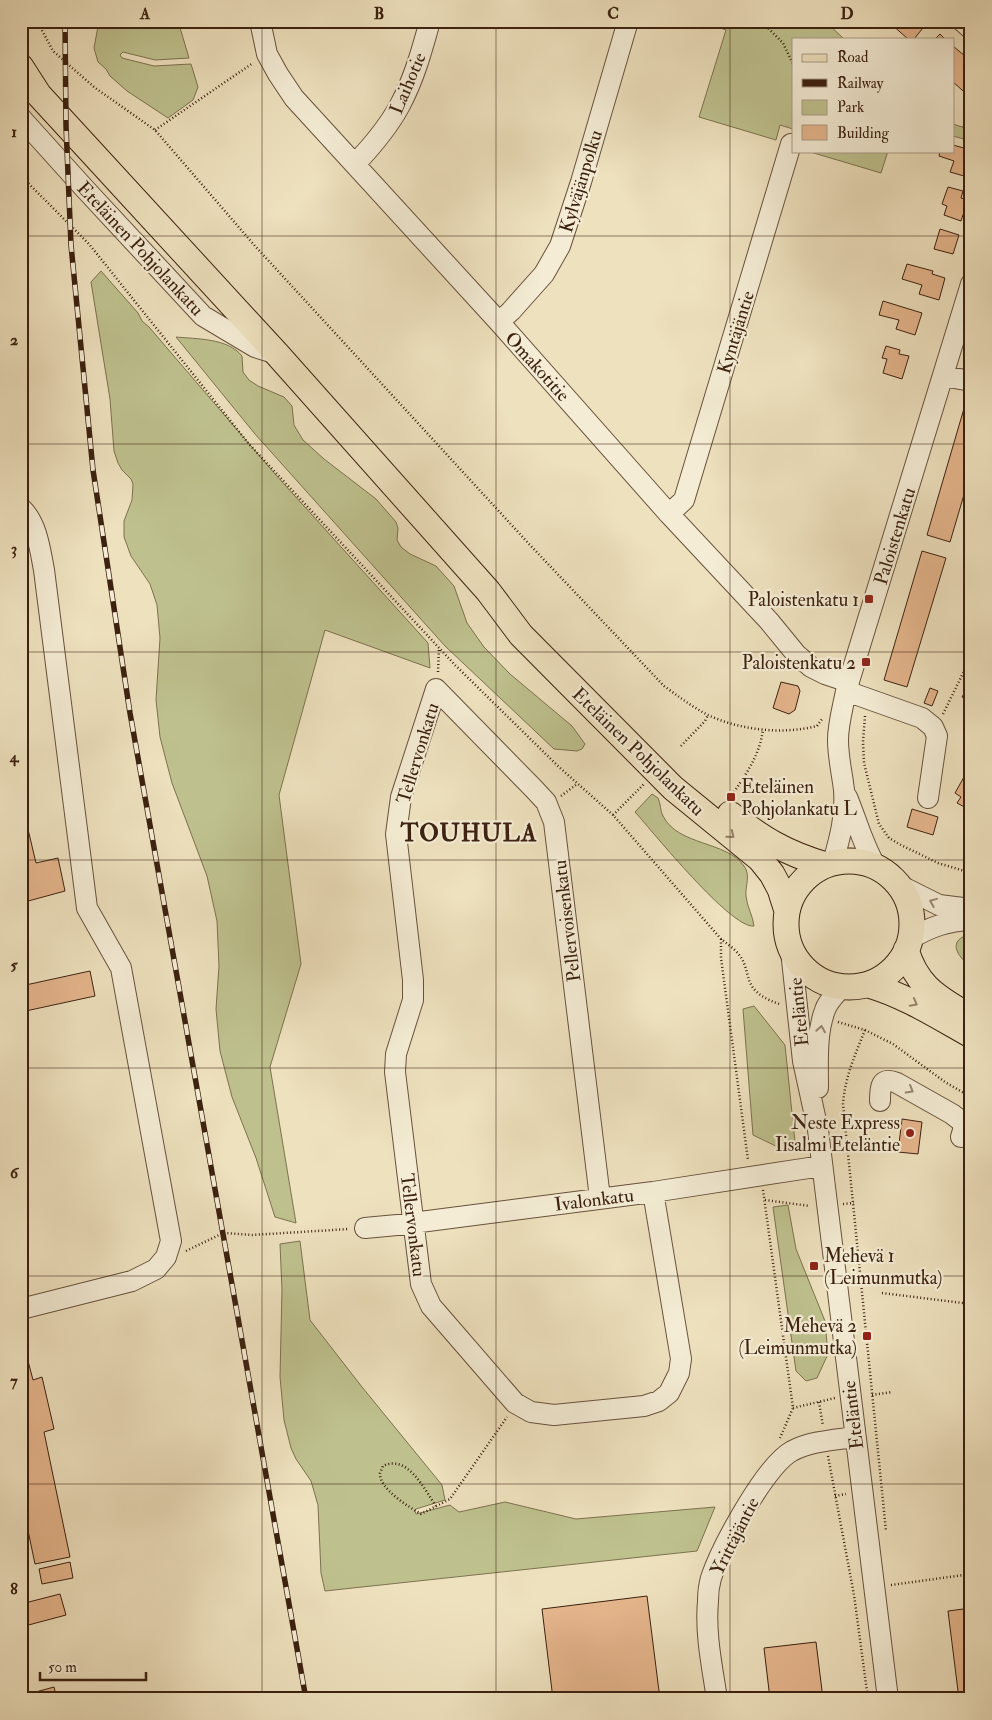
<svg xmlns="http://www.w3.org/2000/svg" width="992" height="1720" font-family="'IM FELL Double Pica',serif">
	<rect width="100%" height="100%" fill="#eee1be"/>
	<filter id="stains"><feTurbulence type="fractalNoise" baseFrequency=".004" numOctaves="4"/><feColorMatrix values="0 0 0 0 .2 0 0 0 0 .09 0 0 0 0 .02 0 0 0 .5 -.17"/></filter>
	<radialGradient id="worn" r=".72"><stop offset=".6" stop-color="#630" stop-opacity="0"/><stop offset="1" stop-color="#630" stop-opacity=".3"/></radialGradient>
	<path fill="#bec18e" stroke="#7d714f" d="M99 21H178L189 58 155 60 123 52 120 55 122 58 154 66 191 64 198 87 193 100 168 118 127 91 110 76 106 69 98 62 94 48Z
		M699 21H825L844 39H793V129L780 125 776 140 699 117 726 30Z
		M953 124 971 130V141L953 136Z
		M807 151H888L881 173Z
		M101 271 138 313 142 321 149 327 275 474 428 643 430 668 325 630 279 795 301 964 270 1067 296 1223 275 1217 256 1158 232 1097 220 1051 216 1009 219 966 217 921 207 876 172 783 160 737 156 700 160 638 157 605 150 584 131 556 124 537V521L132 500 133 484 131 479 122 470 118 463 114 451 110 399 91 282Z
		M176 337C196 339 228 338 242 356L243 372 249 380 258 386 284 397 292 406 294 425 303 440 324 459 376 499 396 522 398 528 397 540 401 547 410 554 436 566 454 586 467 623 484 647 510 674 572 726 585 744 582 749 577 751 554 749 445 646 255 434Z
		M652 794 658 798C661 804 660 811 663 816 678 846 727 841 744 866 751 875 745 886 746 896 747 907 753 916 754 926 731 929 653 832 635 812Z
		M971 934V967C957 956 946 940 971 934Z
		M754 1006 785 1045 795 1142 788 1152 753 1135 743 1009Z
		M788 1205 796 1249 825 1321 828 1354 817 1378 806 1381 796 1371 773 1207Z
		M300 1241 310 1320 362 1387 442 1485 445 1500 416 1509 415 1511 416 1514 450 1505 459 1512 505 1502 576 1519 715 1507 697 1551 325 1591 321 1573 318 1505 311 1481 296 1459 291 1448 284 1420 280 1377 282 1290 280 1244Z"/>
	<path fill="#e5b58c" stroke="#3c2110" d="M893 21H925L927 23 914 39H908L891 24Z
		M940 34 945 39H935Z
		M953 46 971 61V98L953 82Z
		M967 112 971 114V130L963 127Z
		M953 145 971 150V178L950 172 954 161 939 156 940 151H953Z
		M948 187 963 191 961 198 968 200 961 221 944 215 947 206 942 204Z
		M940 229 959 235 953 254 934 249Z
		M907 264 933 271 932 274 945 278 939 300 919 294 922 285 902 279Z
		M883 301 922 313 915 335 896 329 899 320 879 315Z
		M886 346 900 350 899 354 909 356 902 379 883 373 887 359 882 358Z
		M21 367 27 369 21 385Z
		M965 405 971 407V471L950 542 927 535Z
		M922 551 946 558 907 687 884 680Z
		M971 681V702L962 697Z
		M781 682 798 686 800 691 795 710 789 714 773 708Z
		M930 688 938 691 932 706 924 703Z
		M969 768 971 769 970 810 957 803 961 797 955 793Z
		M912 809 938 817 933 835 907 827Z
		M27 825 36 863 58 858 65 891 21 903V826Z
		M90 971 95 996 21 1012V986Z
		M902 1119 922 1122 918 1154 898 1152Z
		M21 1334 33 1380 42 1377 54 1429 44 1432 70 1557 35 1564 21 1497Z
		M70 1562 73 1578 42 1584 39 1569Z
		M60 1594 66 1615 21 1627V1604Z
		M647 1596 660 1699H553L542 1609Z
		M971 1608V1699H959L948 1611Z
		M816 1642 823 1699H770L764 1648Z
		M54 1687 57 1699H21V1696Z"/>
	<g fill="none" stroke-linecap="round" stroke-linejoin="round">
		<g stroke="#68513c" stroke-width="22">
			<path id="minor" d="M260 21 267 54 278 74 294 98 499 322 669 514 769 621 796 654 811 667 825 674 849 682
				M962 21 971 29
				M21 118 85 189 203 316 255 347 277 354
				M356 163C372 146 389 126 400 105 414 79 422 50 430 21
				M499 322 511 311 544 274 560 246 581 182 628 21
				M943 376 971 381
				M21 508C37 523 40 549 44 570L87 908 121 968 171 1241 166 1257 156 1269 132 1281 21 1309
				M669 514 684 500 791 144
				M846 691 922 718 933 727 937 736 928 798
				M847 797C857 821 863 845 876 867
				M833 862C840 838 846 815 844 790 842 773 838 757 838 740 838 724 843 707 846 691L971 284
				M899 885 939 905 971 909
				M910 939C930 927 947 921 971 920
				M791 951 803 1061 818 1130 888 1699
				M818 1088C818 1063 816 1034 825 1010 828 1001 835 995 841 988
				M880 1101C880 1088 880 1076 897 1083L952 1114 961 1121 964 1127 961 1137
				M600 1198 554 822 546 802 534 789 436 689 401 797 396 834 413 980V1000L396 1054 395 1072 421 1284 431 1306 515 1403 531 1412 554 1415 644 1406 659 1401 669 1393 679 1373 681 1359 653 1192
				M365 1228 397 1225 653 1192 822 1166
				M717 1699C712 1666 705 1634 708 1601 708 1593 709 1585 711 1578 721 1548 765 1466 792 1451 811 1441 834 1440 855 1437"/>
		</g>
		<g stroke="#3c2110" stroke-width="27">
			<path id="major" d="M21 67 39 95 277 354 488 591 521 635 673 788 760 859 772 874 780 889 787 911
				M730 814C763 839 785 853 826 865
				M786 924a63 63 0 1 1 126 0a63 63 0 1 1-126 0Z
				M906 950C916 983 933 995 962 1012
				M869 985C906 996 937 1016 971 1035"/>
		</g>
		<path stroke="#3c2110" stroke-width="2.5" stroke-dasharray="1 2.5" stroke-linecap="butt" d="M37 21 53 51 94 87 155 130 255 246 530 545 664 686C678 696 691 706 706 714 738 730 782 735 817 726L822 719
			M603 21 611 24
			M761 21 783 43 793 64
			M155 130 253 63
			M21 176 89 244 249 444 455 665 559 767 613 815 721 939C729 945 739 952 743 961 746 967 747 974 749 980 754 994 766 999 779 1004
			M438 672 439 648
			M943 714 971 657
			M865 716 863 742 864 763 879 824 889 838 901 845 938 863 971 873
			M681 746 705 721 708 715
			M732 795C746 774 760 755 763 729
			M561 796 577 784
			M613 815 644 784
			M721 939V958L748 1160
			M838 1022 865 1030 893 1044 945 1082 971 1097
			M865 1030C855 1055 845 1077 843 1104L886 1531
			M763 1190 793 1408 780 1438
			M765 1200 810 1206
			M843 1204 854 1203
			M186 1251 223 1233 252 1235 349 1229
			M882 1293 971 1304
			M872 1395 892 1392
			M819 1402 823 1426
			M793 1408 835 1398
			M828 1456 854 1595 868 1699
			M835 1496 846 1494
			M436 1506C424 1489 408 1454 383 1466 382 1468 381 1471 380 1473 379 1489 409 1507 421 1514L450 1499 507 1417
			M891 1585 971 1574"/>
		<use href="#minor" stroke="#f4ecd5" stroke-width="20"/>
		<use href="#major" stroke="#eee1be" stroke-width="25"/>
		<g stroke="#3c2110" stroke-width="5.5">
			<path id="rail" d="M65 21 66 126 71 245 93 470 130 713 306 1699"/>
		</g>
		<use href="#rail" stroke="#f4ecd5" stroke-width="4" stroke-dasharray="11" stroke-linecap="butt"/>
	</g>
	<defs><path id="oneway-chevron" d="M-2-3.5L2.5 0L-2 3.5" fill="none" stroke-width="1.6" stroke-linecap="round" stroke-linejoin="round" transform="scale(1.25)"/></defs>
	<g stroke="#958167">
		<use href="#oneway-chevron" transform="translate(731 835) rotate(39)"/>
		<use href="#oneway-chevron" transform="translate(914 1003) rotate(28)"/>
	</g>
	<g stroke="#988672">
		<use href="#oneway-chevron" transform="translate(933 902) rotate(-158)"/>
		<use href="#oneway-chevron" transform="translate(821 1029) rotate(-81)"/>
		<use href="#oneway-chevron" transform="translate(910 1090) rotate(30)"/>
	</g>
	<path fill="none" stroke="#3c2110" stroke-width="1" stroke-opacity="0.55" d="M262 21V1699M496 21V1699M730 21V1699M21 236H971M21 444H971M21 652H971M21 860H971M21 1068H971M21 1276H971M21 1484H971"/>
	<g fill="#8f2418" stroke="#f4ecd5" stroke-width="2">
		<rect x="864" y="594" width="10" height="10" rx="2.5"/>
		<rect x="861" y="657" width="10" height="10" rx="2.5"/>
		<rect x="726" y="792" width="10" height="10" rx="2.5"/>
		<circle cx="910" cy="1133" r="5"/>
		<rect x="809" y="1261" width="10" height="10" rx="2.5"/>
		<rect x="862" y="1331" width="10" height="10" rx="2.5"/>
	</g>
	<g text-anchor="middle" stroke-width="4.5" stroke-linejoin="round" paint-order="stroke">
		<g font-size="19" fill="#3c2110" stroke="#f4ecd5">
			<text transform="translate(407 83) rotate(-67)" y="7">Laihotie</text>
			<text transform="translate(580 181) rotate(-73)" y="7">Kylväjänpolku</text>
			<text transform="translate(141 248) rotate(47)" y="7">Eteläinen Pohjolankatu</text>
			<text transform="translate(735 332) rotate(-73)" y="7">Kyntäjäntie</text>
			<text transform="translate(538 366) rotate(48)" y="7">Omakotitie</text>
			<text transform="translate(894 536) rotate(-73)" y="7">Paloistenkatu</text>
			<text transform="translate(639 751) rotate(44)" y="7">Eteläinen Pohjolankatu</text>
			<text transform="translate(417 753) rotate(-73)" y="7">Tellervonkatu</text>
			<text transform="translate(566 921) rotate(-97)" y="7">Pellervoisenkatu</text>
			<text transform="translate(798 1012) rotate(-96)" y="7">Eteläntie</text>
			<text transform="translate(594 1199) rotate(-7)" y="7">Ivalonkatu</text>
			<text transform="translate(414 1225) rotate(83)" y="7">Tellervonkatu</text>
			<text transform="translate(852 1415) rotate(-97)" y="7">Eteläntie</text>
			<text transform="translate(734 1536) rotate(-63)" y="7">Yrittäjäntie</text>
		</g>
		<g font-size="19" fill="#3c2110" stroke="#f4ecd5" text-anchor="end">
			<text x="859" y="606">Paloistenkatu 1</text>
			<text x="856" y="669">Paloistenkatu 2</text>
			<text x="741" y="793" text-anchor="start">Eteläinen<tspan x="741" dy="22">Pohjolankatu L</tspan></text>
			<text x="900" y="1129">Neste Express<tspan x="900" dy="22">Iisalmi Eteläntie</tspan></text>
			<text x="824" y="1262" text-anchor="start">Mehevä 1<tspan x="824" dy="22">(Leimunmutka)</tspan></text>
			<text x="857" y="1332">Mehevä 2<tspan x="857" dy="22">(Leimunmutka)</tspan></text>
		</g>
		<g font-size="24" font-weight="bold" letter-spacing="1" fill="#3c2110" stroke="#f4ecd5">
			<text x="469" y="841">TOUHULA</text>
		</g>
	</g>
	<rect width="992" height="1720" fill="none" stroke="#eee1be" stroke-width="55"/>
	<rect x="792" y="38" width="162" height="115" fill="#f4ecd5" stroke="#aa9b86"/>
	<rect x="802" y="54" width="25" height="8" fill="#eee1be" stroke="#aa9b86"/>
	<text x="837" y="62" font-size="15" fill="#3c2110">Road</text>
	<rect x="802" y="79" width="25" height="8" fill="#3c2110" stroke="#aa9b86"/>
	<text x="837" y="88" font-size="15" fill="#3c2110">Railway</text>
	<rect x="802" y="100" width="25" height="15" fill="#bec18e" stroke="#aa9b86"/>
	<text x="837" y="112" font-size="15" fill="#3c2110">Park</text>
	<rect x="802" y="125" width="25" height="15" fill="#e5b58c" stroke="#aa9b86"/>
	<text x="837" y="138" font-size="15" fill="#3c2110">Building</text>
	<path d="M40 1672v8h106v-8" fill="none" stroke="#3c2110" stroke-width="2.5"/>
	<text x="48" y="1672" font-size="15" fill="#3c2110" stroke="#f4ecd5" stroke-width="4" paint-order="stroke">50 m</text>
	<rect x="28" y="28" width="936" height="1664" fill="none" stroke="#3c2110" stroke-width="2"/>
	<g font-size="16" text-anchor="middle" font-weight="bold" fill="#3c2110">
		<text x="145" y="19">A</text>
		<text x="379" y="19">B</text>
		<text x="613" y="19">C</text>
		<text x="847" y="19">D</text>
		<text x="14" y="137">1</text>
		<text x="14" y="345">2</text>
		<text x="14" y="554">3</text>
		<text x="14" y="762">4</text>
		<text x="14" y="970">5</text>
		<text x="14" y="1178">6</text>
		<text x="14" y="1386">7</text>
		<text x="14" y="1594">8</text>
	</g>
	<rect width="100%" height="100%" filter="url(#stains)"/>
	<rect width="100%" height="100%" fill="url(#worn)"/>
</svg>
